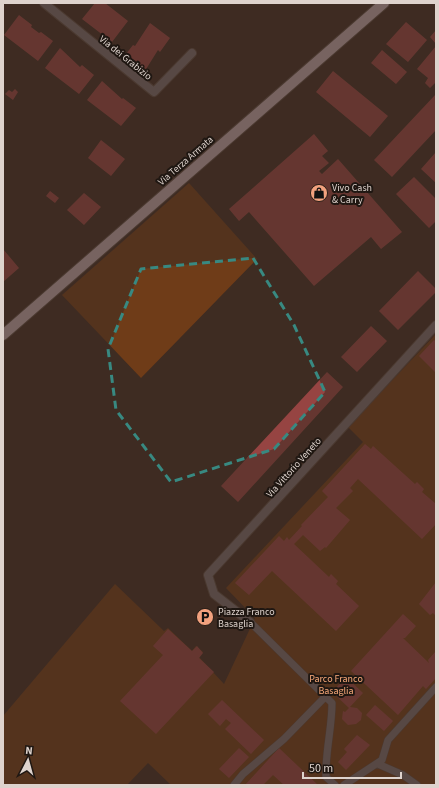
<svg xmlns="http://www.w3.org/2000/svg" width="439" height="788" font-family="'Source Sans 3',sans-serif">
	<rect width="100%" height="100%" fill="#3e2c22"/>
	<path fill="#6f3c18" d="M189 183 257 259 141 378 62 295Z
		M436 334V785H171L148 763 127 785H3V716L115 584 164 631 168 628 192 651 196 646 203 652 199 657 224 684 255 618 226 588 363 442 348 427Z"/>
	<path fill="#964442" d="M95 3H105L128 21 112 42 82 19Z
		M19 15 32 25 31 27 39 33 41 32 53 41 38 61 4 35Z
		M406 22 427 40 408 62 386 44Z
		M150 23 170 38 160 52 158 50 143 74 122 59 133 45 135 46Z
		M436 30V44L430 37Z
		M436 46V82L430 88 425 83 428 78 417 69Z
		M60 48 80 67 82 65 94 75 79 94 45 68Z
		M382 50 407 72 396 84 371 63Z
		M333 71 388 116 370 137 316 92Z
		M102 81 122 99 123 98 136 108 121 126 87 100Z
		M15 89 18 92 13 100 5 94 9 90 12 92Z
		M436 94V130L392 177 374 160Z
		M314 134 328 151 322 156 329 163 319 171 322 174 338 159 402 232 381 249 371 237 314 286 249 212 239 221 229 209Z
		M101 140 125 159 111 176 88 158Z
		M436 152V183L421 169Z
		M414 177 436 199V221L429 228 396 194Z
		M50 191 59 198 55 203 46 196Z
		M84 193 101 207 84 225 67 210Z
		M3 249 19 268 3 282Z
		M418 271 436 289V292L398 330 379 311Z
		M371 326 387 341 357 372 341 357Z
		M434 340 436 342 435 372 419 356Z
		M327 372 343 387 238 502 221 486Z
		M365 444 371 449 373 446 415 484 417 482 424 489 422 492 436 504V524L422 539 358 479 350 488 353 491 336 508 350 520 326 548 325 547 320 551 303 535 294 544 329 577 331 574 338 581 336 584 359 606 336 631 272 571 249 595 235 583 279 536 284 541 287 537 289 540 302 526 301 525 328 497 322 491Z
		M436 582V616L433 613 430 615 419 604Z
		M403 614 416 626 405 638H403L429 663 428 660 436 651V678L426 689 423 686 398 715 351 671Z
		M168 629 192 651 197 646 203 653 199 658 214 672 156 734 120 701 163 655 153 646Z
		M346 677 363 693 349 708 332 692Z
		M222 700 264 740 251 754 225 729 231 723 226 719 220 726 208 714Z
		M375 705 393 721 384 731 366 715Z
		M350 707 357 708 362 713 361 720 356 724 348 725 342 719 343 711 345 712Z
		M357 735 370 745 346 770 338 762 347 752 344 749Z
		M239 748 249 757 229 778 219 769Z
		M279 748 318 785H284L273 775 263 785H245Z"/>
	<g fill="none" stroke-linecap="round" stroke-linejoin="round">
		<g stroke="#5b4a41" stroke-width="8">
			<path id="lane" d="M250 622 332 703C332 728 325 753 326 777L335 785
				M378 764 403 775 417 785
				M234 785 243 774 284 739 325 697
				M344 785 382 760 388 740 436 687"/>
		</g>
		<g stroke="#5b4a41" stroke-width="10">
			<path id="street" d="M44 3 154 92 192 53
				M250 622 214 594 208 575 436 325"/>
		</g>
		<g stroke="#5b4a41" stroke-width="12">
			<path id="primary" d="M3 335 384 3"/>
		</g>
		<use href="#lane" stroke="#776c6e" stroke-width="7"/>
		<use href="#street" stroke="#776c6e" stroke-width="8"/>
		<use href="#primary" stroke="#bca6ab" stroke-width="10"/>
	</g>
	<path d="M0 0H439V788H0ZM253 258 294 325 325 392 274 449 171 482 116 410 108 349 141 269Z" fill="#3e2c22" fill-opacity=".55" fill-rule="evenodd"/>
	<path fill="none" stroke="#388981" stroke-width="3" stroke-dasharray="8 5" stroke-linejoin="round" d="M253 258 294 325 325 392 274 449 171 482 116 410 108 349 141 269Z"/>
	<defs>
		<g id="shop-disc" transform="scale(0.9)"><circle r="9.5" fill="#f2a17e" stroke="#1f1712"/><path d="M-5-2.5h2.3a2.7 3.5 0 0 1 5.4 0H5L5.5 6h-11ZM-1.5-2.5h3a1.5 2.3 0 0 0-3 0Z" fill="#111"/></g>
		<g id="parking-disc" transform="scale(0.9)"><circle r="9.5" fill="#f2a17e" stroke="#1f1712"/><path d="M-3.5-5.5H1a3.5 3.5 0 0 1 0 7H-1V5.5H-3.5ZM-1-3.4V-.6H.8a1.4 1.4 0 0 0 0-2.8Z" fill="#111"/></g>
	</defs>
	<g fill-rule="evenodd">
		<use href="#shop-disc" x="319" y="193"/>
		<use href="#parking-disc" x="205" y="617"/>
	</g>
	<g text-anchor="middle" stroke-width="4" stroke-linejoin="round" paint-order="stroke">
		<g font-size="10" fill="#ded3cd" stroke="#1f1712">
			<text transform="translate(126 57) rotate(39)" y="4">Via dei Grabizio</text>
			<text transform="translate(185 160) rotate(-41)" y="4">Via Terza Armata</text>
			<text transform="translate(293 467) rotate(-48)" y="4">Via Vittorio Veneto</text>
		</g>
		<g font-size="10" fill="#ded3cd" stroke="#1f1712" text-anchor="start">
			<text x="332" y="191">Vivo Cash<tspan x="332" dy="12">&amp; Carry</tspan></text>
			<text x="218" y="615">Piazza Franco<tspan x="218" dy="12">Basaglia</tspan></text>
		</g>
		<g font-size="10" fill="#faab7b" stroke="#1f1712">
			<text x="336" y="682">Parco Franco<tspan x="336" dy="12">Basaglia</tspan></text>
		</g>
	</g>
	<rect width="439" height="788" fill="none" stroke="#ded3cd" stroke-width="8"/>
	<g transform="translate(28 760) rotate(6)" stroke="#1f1712" stroke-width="3" paint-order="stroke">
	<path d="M0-3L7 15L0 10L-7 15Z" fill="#ded3cd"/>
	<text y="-6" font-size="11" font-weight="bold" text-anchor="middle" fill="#ded3cd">N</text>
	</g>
	<path d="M303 772v6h98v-6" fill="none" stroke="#ded3cd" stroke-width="2"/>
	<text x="309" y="772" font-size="12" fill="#ded3cd" stroke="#1f1712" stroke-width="3" paint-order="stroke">50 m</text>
</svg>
